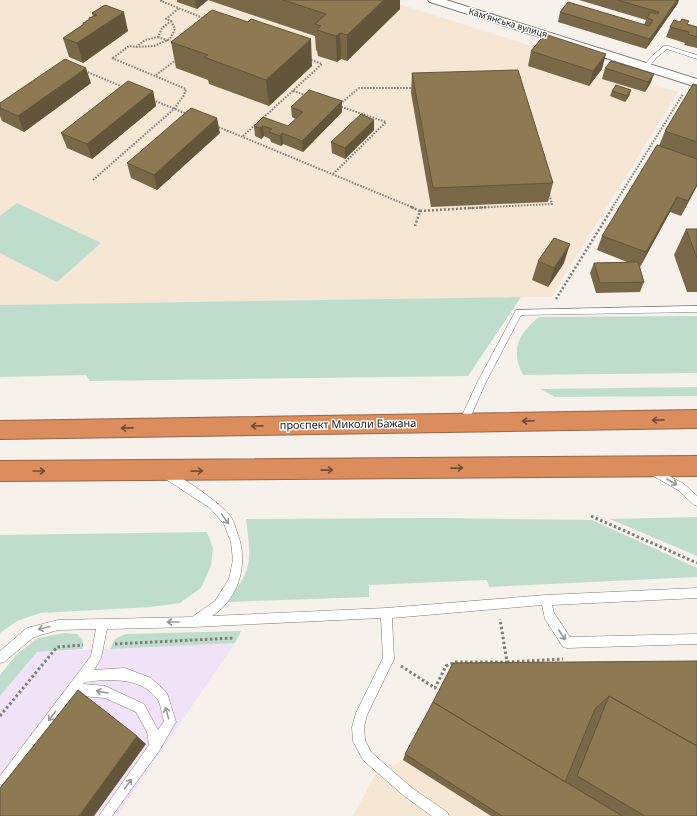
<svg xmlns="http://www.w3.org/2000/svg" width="697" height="816" font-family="'Noto Sans',sans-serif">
	<rect width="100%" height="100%" fill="#f6f2eb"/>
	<path fill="#f1e3f7" d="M235 643 117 816H0V696L37 652Z"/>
	<path fill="#f6e6d4" d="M0 0H386L678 92 551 297 0 305Z
		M403 760 491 816H353L375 775Z"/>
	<path fill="#bfddcd" d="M17 203 101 243 57 282 0 253V216Z
		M521 297 468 376 90 381 86 375 0 377V305Z
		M697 316V373L523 375C510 350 518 334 539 317Z
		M697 387V396L555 397 540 389Z
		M697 517V556L610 519Z
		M438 518 592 520 697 568V577L489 587 487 580 369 585V597L226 602C254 569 251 560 246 519Z
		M207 532 213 548 211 566 201 588 180 603 151 607 40 613 17 621 0 633V535Z
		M241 631 235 643 110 649 115 639 125 634Z
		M64 633 77 634 83 640V649L37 652 0 696V675L16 655 38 638Z"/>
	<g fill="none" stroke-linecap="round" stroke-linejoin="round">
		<g stroke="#7f7b75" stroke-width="1">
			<path id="lane" d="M664 46H668L697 55V59L667 49 656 58 648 68H644L643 67 652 56Z
				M697 306V312L521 315 485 384 467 425H461L459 422 477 383 516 310Z
				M651 466 684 484 697 496V506L694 505 678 490 648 473 646 470 648 467Z
				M164 469C179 474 222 504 231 517 234 521 235 527 237 532 249 562 240 598 212 616L386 608 546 595 697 588V598L552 605 554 613 570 637 697 634V644L567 648 563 647 545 619 542 605 392 618 394 659 367 715 364 727 365 740 371 752 412 788 447 812 449 816H432L404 796 363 760 353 741 352 727 356 713 383 658 381 618 193 627 107 629 101 658 94 670 125 668 151 678 167 693 176 722 159 751 112 816H99L149 745 147 732 136 712 105 698 83 696 73 698 4 790 0 792V776L91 656 96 629 58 630 34 637 4 662 0 663V651L27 628 58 620 192 617 215 601 229 579 233 560 231 542 224 524 210 508 161 476 159 473 161 470ZM103 680C124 680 144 681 158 700 161 705 162 715 164 721L158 730 144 704 105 686 83 684 85 682Z"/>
		</g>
		<g stroke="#7f7b75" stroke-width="2">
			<path id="street" d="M428 0H446L697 79V87L430 2Z"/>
		</g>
		<g stroke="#976445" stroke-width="2">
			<path id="highway" d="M697 410V428L0 439V421Z
				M697 456V476L0 481V461Z"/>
		</g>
		<path stroke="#7f7d78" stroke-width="2" stroke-dasharray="1.5 1.5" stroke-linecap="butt" d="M162 0 161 1 203 18
			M158 37 169 41
			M136 47 154 46 170 39 175 29 171 21
			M113 58 129 46 136 47 145 40 158 37 162 28 171 21 166 19 179 8
			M85 71 123 87
			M156 75 176 60
			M293 91 305 95
			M153 100 187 114
			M340 104 359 88H414
			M263 118 322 64 309 59
			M216 126 414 208
			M243 136 256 124
			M333 174 386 122 339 106
			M93 180 174 109 184 95 186 89 112 58
			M470 208 552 204 549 194
			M612 208 683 94"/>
		<path stroke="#7f7d78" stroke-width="2.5" stroke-dasharray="2 2" stroke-linecap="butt" d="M411 207 420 211 415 226
			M420 211 489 207
			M556 299 613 207"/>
		<path stroke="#7f7d78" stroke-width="3" stroke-dasharray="2.5 2.5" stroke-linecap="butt" d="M591 516 697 563
			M115 644 234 638
			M507 662 563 659
			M401 666 435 688 446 666 456 662H507L500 619
			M0 716 57 647 83 645"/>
		<use href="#lane" fill="#fff" fill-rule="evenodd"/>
		<use href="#street" fill="#fff" fill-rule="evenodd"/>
		<use href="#highway" fill="#db8d5e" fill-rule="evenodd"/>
	</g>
	<path fill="#796847" d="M177 0H400V9L347 61 341 59 337 62 318 56 317 51 316 50 315 36 208 0 197 9 177 2Z
		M579 0H677L678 3 646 49 558 22 560 12 644 25 646 20Z
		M105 5 128 31 83 63 69 57 63 38 89 20 93 17 92 13Z
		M688 24 697 27V48L684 45 685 43 666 37 670 27Z
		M171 42 312 66 269 106 209 84 208 80 176 68Z
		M531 51 602 69 589 86 528 66Z
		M605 68 654 74 650 84 645 92 602 79Z
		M412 73 553 183 548 202 431 207 411 93Z
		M91 83 24 132 2 121 0 116V103Z
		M697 85V186L681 216 670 212 640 267 644 282 640 292 596 293 590 273 594 263 627 262 597 250 602 236 659 146 665 131Z
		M631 90 629 96 625 102 610 96 612 91Z
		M153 91 156 106 92 159 67 148 61 133Z
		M291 107 342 112 303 152 283 144 281 146 271 142 270 139 264 136 261 139 255 136 254 126H288L296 119 292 117Z
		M374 130 345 159 332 153 331 142Z
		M220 133 157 190 131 178 127 163Z
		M686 229H697V292H687L674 255Z
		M538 261 564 263 548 287 532 280Z
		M697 661V816H491L403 760 405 754Z"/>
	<path fill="#635539" d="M195 0H208L197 9Z
		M384 0H400V9L347 61V35Z
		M677 0H679L678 3 646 49 650 39Z
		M124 12 128 31 83 63 77 43Z
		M340 33 341 59 337 62 336 36Z
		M311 39 312 66 269 106 266 80Z
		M606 54 602 69 589 86 593 71Z
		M86 68 91 83 24 132 18 116Z
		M654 74 650 84 645 92 648 82Z
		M631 90 629 96 625 102 627 96Z
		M153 91 156 106 92 159 87 144Z
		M342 101V112L303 152 302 141Z
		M217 118 220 133 157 190 154 175Z
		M374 120V130L345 159V148Z
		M263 126 264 136 261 139 260 128Z
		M282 133 283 144 281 146 280 136Z
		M697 184V186L681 216 688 201Z
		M677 197 670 212 640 267 646 252Z
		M570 244 564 263 548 287 554 268Z
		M137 736 146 744 94 816H79Z"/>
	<path fill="#8d7952" stroke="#635539" d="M283 0H384L347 35 340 33 336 36 317 30 321 26 315 24 326 14Z
		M617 0H677L650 39 560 12 568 2 649 26 653 20 647 18 651 12 658 14 659 12Z
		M105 5 124 12 77 43 63 38 83 25V23L86 22V21L89 20V18L97 15 92 13Z
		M212 10 248 22 251 19 311 39 266 80 204 57 208 55 171 42Z
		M682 19 689 21 687 24 697 27V37L688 34 689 32 670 27 674 20 680 22Z
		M545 34 606 54 593 71 531 51Z
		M65 59 86 68 18 116 0 108V103Z
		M611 61 654 74 648 82 605 68Z
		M518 70 553 183 433 188 412 73Z
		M128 81 153 91 87 144 61 133Z
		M693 84 697 85V142L665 131Z
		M616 85 631 90 627 96 612 91Z
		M309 90 342 101 302 141 282 133 280 136 269 132 272 129 263 126 260 128 254 126 263 117 288 126 303 112 291 107Z
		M191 108 217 118 154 175 127 163Z
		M361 114 374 120 345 148 331 142Z
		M657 145 697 159V184L688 201 677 197 646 252 602 236Z
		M686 229H697V258Z
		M554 238 570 244 554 268 538 261Z
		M638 262 644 282 600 283 594 263Z
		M697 661V746L609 696 595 709 565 782 433 702 453 663Z
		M78 690 137 736 79 816H0V788Z
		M609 696 697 746V816H645L577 776Z
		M433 702 622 816H502L405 754Z"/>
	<defs><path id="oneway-shaft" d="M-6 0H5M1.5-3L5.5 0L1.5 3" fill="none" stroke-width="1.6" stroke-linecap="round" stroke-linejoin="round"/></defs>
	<g stroke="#714d36">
		<use href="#oneway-shaft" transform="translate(658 420) rotate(179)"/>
		<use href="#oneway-shaft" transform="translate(528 421) rotate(179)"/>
		<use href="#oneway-shaft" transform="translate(257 426) rotate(179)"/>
		<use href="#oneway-shaft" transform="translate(127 428) rotate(179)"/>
		<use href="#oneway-shaft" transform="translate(457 468) rotate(-1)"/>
		<use href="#oneway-shaft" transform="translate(327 470) rotate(-1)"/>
		<use href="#oneway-shaft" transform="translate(39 471)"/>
		<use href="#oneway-shaft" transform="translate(197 471) rotate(-1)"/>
	</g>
	<g stroke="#989896">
		<use href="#oneway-shaft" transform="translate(672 482) rotate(30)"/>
		<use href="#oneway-shaft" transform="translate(225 519) rotate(54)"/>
		<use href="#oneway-shaft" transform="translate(173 622) rotate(180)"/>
		<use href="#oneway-shaft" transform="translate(44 628) rotate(166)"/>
		<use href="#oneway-shaft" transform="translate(562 635) rotate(57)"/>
		<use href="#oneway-shaft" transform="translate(102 692) rotate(-170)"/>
		<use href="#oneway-shaft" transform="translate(167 713) rotate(-106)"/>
		<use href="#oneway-shaft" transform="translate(52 716) rotate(127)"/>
		<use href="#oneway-shaft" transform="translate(128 784) rotate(-54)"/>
	</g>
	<g text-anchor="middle" stroke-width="3" stroke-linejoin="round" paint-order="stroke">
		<g font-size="9" fill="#1a1916" stroke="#fff">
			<text transform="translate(508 23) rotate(17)" y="3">Камʼянська вулиця</text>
		</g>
		<g font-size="11" fill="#1a1916" stroke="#fff">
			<text transform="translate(348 424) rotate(-1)" y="4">проспект Миколи Бажана</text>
		</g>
	</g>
</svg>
